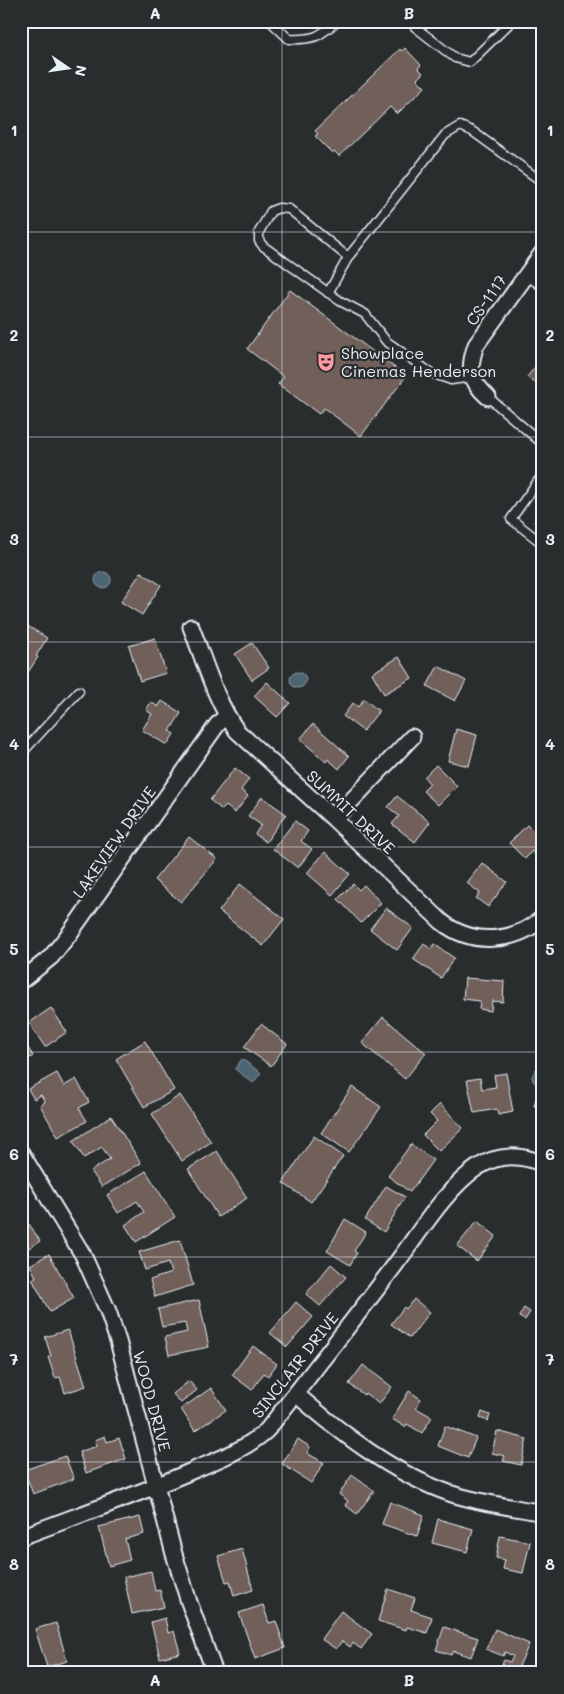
<svg xmlns="http://www.w3.org/2000/svg" width="564" height="1694" font-family="Mali,sans-serif">
	<rect width="100%" height="100%" fill="#2a2d2e"/>
	<filter id="ink" filterUnits="userSpaceOnUse"><feTurbulence type="fractalNoise" baseFrequency=".02" numOctaves="2"/><feDisplacementMap in="SourceGraphic" scale="10" xChannelSelector="R" yChannelSelector="G"/><feConvolveMatrix kernelMatrix="1 2 1 2 8 2 1 2 1" color-interpolation-filters="sRGB"/></filter>
	<g filter="url(#ink)">
		<path fill="#4e6573" stroke="#8c9da8" d="M95 580a8 8 0 1 1 16 0a8 8 0 1 1-16 0Z
			M290 680a8 8 0 1 1 16 0a8 8 0 1 1-16 0Z
			M242 1059 261 1073 253 1083 235 1069Z
			M543 1068V1086L537 1085 533 1081 532 1076 536 1069Z"/>
		<path fill="#715f5a" stroke="#e8f1f8" d="M405 48 421 65 418 68 423 73 417 79 425 87 397 114 390 107 339 156 334 151 332 153 315 136 318 134 315 131 400 49 402 51Z
			M290 290 406 376 361 436 324 408 319 414 278 384 284 377 247 349Z
			M543 357V389L527 377Z
			M543 510V529L534 522Z
			M141 572 161 585 142 615 121 602Z
			M26 625 47 638 36 656 38 657 21 683V632Z
			M155 638 166 673 140 681 129 646Z
			M252 643 269 668 252 680 235 654Z
			M399 657 412 678 384 694 372 673Z
			M438 666 466 681 455 701 427 686Z
			M267 682 290 703 277 717 254 696Z
			M364 699 379 711 363 731 343 716 353 703 358 707Z
			M162 701 181 713 170 731 174 734 167 745 142 730 152 714 146 710 151 702 158 707Z
			M313 724 349 756 339 769 328 759 326 762 300 739Z
			M456 729 477 735 469 766 448 761Z
			M436 765 457 786 438 805 423 791 430 784 424 777Z
			M235 768 249 779 241 790 248 796 235 813 226 806 222 810 210 800Z
			M397 796 430 822 415 842 392 824 399 816 388 807Z
			M262 797 286 814 266 842 255 834 261 825 248 816Z
			M295 821 308 831 301 841 312 849 298 868 273 849Z
			M527 825 543 840V850L536 856 532 851 525 859 509 843Z
			M189 837 217 859 181 902 154 880Z
			M325 852 350 874 332 895 307 873Z
			M482 863 507 882 488 907 476 898 480 893 467 883Z
			M240 884 284 919 263 946 219 911Z
			M353 884 359 890 364 885 381 903 361 923 338 899Z
			M386 908 413 928 397 950 370 929Z
			M424 944 431 949 434 944 454 958 441 978 413 959Z
			M465 978 504 981 503 1002 492 1001 491 1011 479 1009 480 1001 463 999Z
			M51 1008 67 1032 45 1047 29 1023Z
			M383 1017 426 1053 405 1079 362 1043Z
			M261 1024 287 1044 271 1066 244 1047Z
			M21 1036 33 1056 21 1063Z
			M145 1041 174 1090 144 1107 116 1059Z
			M57 1073 64 1086 76 1079 89 1102 79 1108 87 1121 58 1137 40 1105 45 1102 41 1095 34 1099 28 1089Z
			M506 1073 513 1112 498 1115 497 1109 474 1113 467 1080 480 1078 482 1089 496 1087 494 1075Z
			M352 1087 381 1107 349 1152 321 1133Z
			M539 1087 543 1088V1109L534 1106Z
			M180 1095 211 1142 182 1161 152 1114Z
			M440 1104 463 1128 439 1151 423 1135 437 1121 430 1114Z
			M111 1116 141 1163 102 1187 91 1171 110 1159 102 1147 84 1158 73 1141Z
			M314 1136 343 1156 311 1202 283 1183Z
			M411 1144 433 1160 410 1192 388 1176Z
			M217 1151 247 1198 218 1217 188 1169Z
			M146 1171 175 1217 136 1242 125 1225 144 1212 137 1201 118 1213 107 1195Z
			M386 1186 405 1197 384 1232 365 1220Z
			M345 1219 366 1232 354 1251 357 1253 350 1265 327 1251Z
			M477 1221 496 1236 477 1261 457 1246Z
			M29 1224 40 1241 21 1253V1228Z
			M180 1240 193 1285 155 1297 150 1280 171 1273 168 1263 145 1270 139 1252Z
			M49 1254 74 1298 50 1312 32 1279 36 1277 30 1265Z
			M331 1264 346 1277 320 1306 306 1294Z
			M414 1299 430 1312 410 1338 391 1324 404 1307 406 1309Z
			M199 1300 209 1347 169 1355 165 1337 187 1332 185 1323 162 1327 158 1309Z
			M296 1302 313 1317 287 1347 270 1333Z
			M524 1308 530 1312 525 1320 519 1317Z
			M68 1330 86 1386 65 1393 60 1377 55 1378 48 1357 51 1356 45 1337Z
			M253 1346 277 1364 268 1376 264 1373 252 1390 232 1375Z
			M363 1365 392 1387 379 1404 365 1393 364 1395 349 1384Z
			M189 1381 197 1390 181 1403 173 1394Z
			M211 1388 226 1410 195 1431 181 1409Z
			M409 1391 421 1399 416 1408 432 1417 422 1433 407 1424 405 1427 392 1419Z
			M482 1412 490 1415 488 1421 480 1418Z
			M445 1426 476 1438 468 1458 438 1446Z
			M497 1431 527 1439 521 1465 503 1461 505 1456 492 1453Z
			M105 1436 107 1442 119 1438 126 1459 86 1473 79 1452 97 1446 95 1440Z
			M298 1439 310 1447 307 1453 324 1463 311 1483 282 1464Z
			M65 1456 74 1479 33 1494 24 1470Z
			M352 1475 374 1491 357 1514 345 1505 348 1501 339 1494Z
			M390 1502 424 1515 417 1536 382 1524Z
			M140 1517 144 1534 125 1539 130 1560 109 1566 99 1527Z
			M438 1519 473 1529 467 1552 432 1543Z
			M500 1536 530 1542 523 1573 503 1569 505 1560 496 1558Z
			M242 1549 253 1590 234 1596 230 1581 226 1582 218 1556Z
			M151 1571 155 1591 160 1590 164 1607 132 1614 124 1577Z
			M388 1589 415 1598 411 1610 432 1617 427 1633 407 1627 406 1630 378 1621Z
			M263 1605 269 1623 276 1621 285 1648 255 1659 239 1613Z
			M341 1611 372 1634 361 1649 353 1643 350 1647 342 1641 336 1649 321 1639Z
			M165 1618 168 1633 174 1631 180 1653 160 1658 151 1622Z
			M56 1623 67 1661 47 1667 35 1629Z
			M444 1627 478 1638 471 1657 453 1651 451 1655 436 1650Z
			M495 1629 529 1644 516 1673H498L504 1660 510 1662 513 1656 505 1652 503 1656 486 1649Z
			M543 1663V1673H537Z
			M184 1665 187 1673H164Z
			M75 1669 76 1673H62Z"/>
		<g fill="none" stroke-linecap="round" stroke-linejoin="round">
			<g stroke="#e8f1f8" stroke-width="11">
				<path id="lane" d="M270 21 289 39C314 40 319 37 337 21
					M413 21 415 27 455 58 470 62 512 21
					M526 275 543 287
					M328 293 349 256
					M472 377 451 380 431 373 386 341 365 314 340 301 263 246 259 241V232L271 211 279 208 289 209 344 254 349 256 445 135 460 126 472 131 537 178 543 179
					M488 397 543 444
					M543 474 511 519 543 544
					M21 754 79 691"/>
			</g>
			<g stroke="#e8f1f8" stroke-width="19">
				<path id="street" d="M488 397C469 380 468 368 476 345L543 252
					M191 627C205 662 215 700 237 731L334 819 442 922C472 946 514 943 543 918
					M334 819 412 737
					M21 981 51 957 70 933 217 725 226 716
					M21 1153 83 1255 108 1311 118 1341 174 1554 189 1602 215 1673
					M296 1394C341 1433 392 1473 449 1493 479 1503 512 1507 543 1513
					M21 1537C79 1515 137 1495 194 1470 220 1459 246 1449 267 1430 310 1375 353 1321 395 1265 418 1235 446 1188 478 1167 498 1154 521 1154 543 1164"/>
			</g>
			<use href="#lane" stroke="#2a2d2e" stroke-width="8"/>
			<use href="#street" stroke="#2a2d2e" stroke-width="15"/>
		</g>
	</g>
	<path fill="none" stroke="#e8f1f8" stroke-width="1" stroke-opacity="0.55" d="M282 21V1673M21 232H543M21 437H543M21 642H543M21 847H543M21 1052H543M21 1257H543M21 1462H543"/>
	<defs>
		<g id="theatre-bare" transform="scale(1.5)"><path d="M-5-5.5Q0-4 5-5.5V0Q5 5 0 6Q-5 5-5 0ZM-3.3-2.5H-1v1.5H-3.3ZM1-2.5H3.3v1.5H1ZM-2.8 1Q0 5.5 2.8 1Z" fill="#ff9aa2" stroke="#2a2d2e" stroke-width="2.5" paint-order="stroke"/></g>
	</defs>
	<g fill-rule="evenodd">
		<use href="#theatre-bare" x="326" y="362"/>
	</g>
	<g text-anchor="middle" stroke-width="4.5" stroke-linejoin="round" paint-order="stroke">
		<g font-size="16" fill="#e8f1f8" stroke="#2a2d2e">
			<text transform="translate(486 300) rotate(-55)" y="6">CS-1117</text>
			<text transform="translate(351 812) rotate(43)" y="6">SUMMIT DRIVE</text>
			<text transform="translate(114 842) rotate(-55)" y="6">LAKEVIEW DRIVE</text>
			<text transform="translate(295 1365) rotate(-52)" y="6">SINCLAIR DRIVE</text>
			<text transform="translate(152 1401) rotate(75)" y="6">WOOD DRIVE</text>
		</g>
		<g font-size="16" fill="#e8f1f8" stroke="#2a2d2e" text-anchor="start">
			<text x="341" y="359">Showplace<tspan x="341" dy="18">Cinemas Henderson</tspan></text>
		</g>
	</g>
	<rect width="564" height="1694" fill="none" stroke="#2a2d2e" stroke-width="55"/>
	<g transform="translate(68 68) rotate(103)" stroke="#2a2d2e" stroke-width="4" paint-order="stroke">
	<path d="M0-4L9 19L0 12L-9 19Z" fill="#e8f1f8"/>
	<text y="-8" font-size="14" font-weight="bold" text-anchor="middle" fill="#e8f1f8">N</text>
	</g>
	<rect x="28" y="28" width="508" height="1638" fill="none" stroke="#e8f1f8" stroke-width="2"/>
	<g font-size="16" text-anchor="middle" font-weight="bold" fill="#e8f1f8">
		<text x="155" y="19">A</text>
		<text x="409" y="19">B</text>
		<text x="14" y="136">1</text>
		<text x="550" y="136">1</text>
		<text x="14" y="341">2</text>
		<text x="550" y="341">2</text>
		<text x="14" y="545">3</text>
		<text x="550" y="545">3</text>
		<text x="14" y="750">4</text>
		<text x="550" y="750">4</text>
		<text x="14" y="955">5</text>
		<text x="550" y="955">5</text>
		<text x="14" y="1160">6</text>
		<text x="550" y="1160">6</text>
		<text x="14" y="1365">7</text>
		<text x="550" y="1365">7</text>
		<text x="14" y="1570">8</text>
		<text x="550" y="1570">8</text>
		<text x="155" y="1686">A</text>
		<text x="409" y="1686">B</text>
	</g>
</svg>
